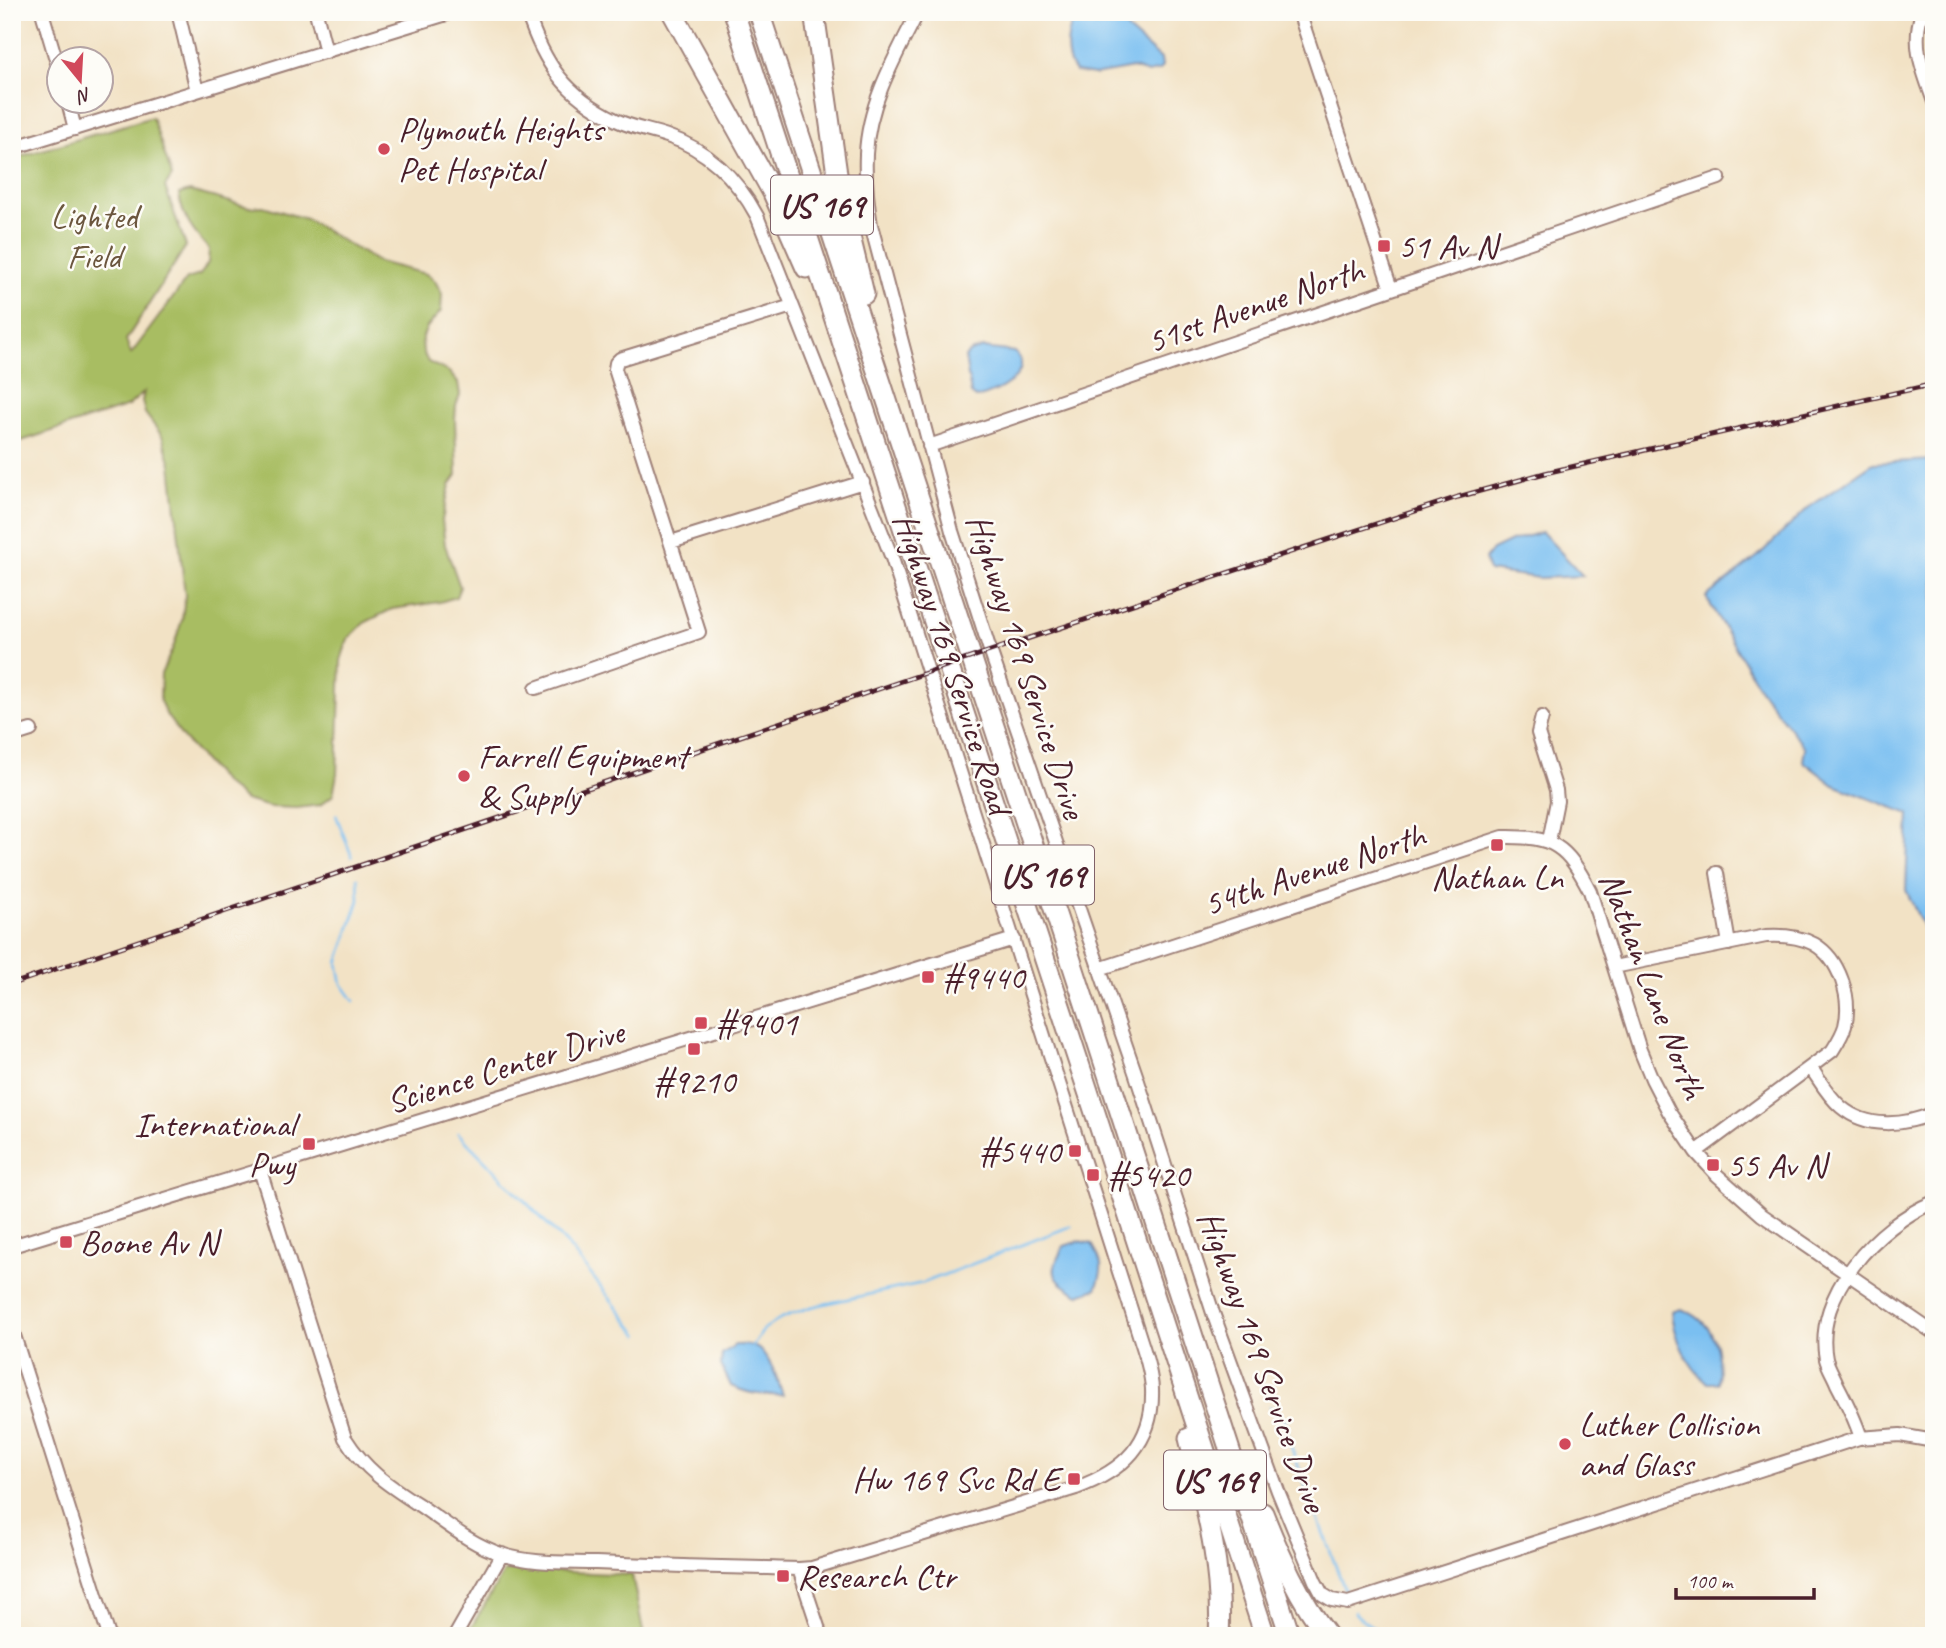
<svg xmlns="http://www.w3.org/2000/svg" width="1946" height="1648" font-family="Caveat,sans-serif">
	<rect width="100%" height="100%" fill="#fdfcf7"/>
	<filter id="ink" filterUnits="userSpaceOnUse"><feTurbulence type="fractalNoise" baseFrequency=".0143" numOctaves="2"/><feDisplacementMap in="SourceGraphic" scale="14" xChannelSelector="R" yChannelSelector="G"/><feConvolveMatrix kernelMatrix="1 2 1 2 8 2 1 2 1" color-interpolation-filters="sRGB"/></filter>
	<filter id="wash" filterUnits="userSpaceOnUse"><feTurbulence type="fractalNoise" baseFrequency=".00686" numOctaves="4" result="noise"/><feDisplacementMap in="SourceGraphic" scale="28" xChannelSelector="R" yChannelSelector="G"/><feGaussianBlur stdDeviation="1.57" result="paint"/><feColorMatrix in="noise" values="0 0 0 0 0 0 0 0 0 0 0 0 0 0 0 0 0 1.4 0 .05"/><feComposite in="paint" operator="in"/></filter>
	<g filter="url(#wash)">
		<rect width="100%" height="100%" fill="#f2e2c5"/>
		<path fill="#a8bd62" stroke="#796e46" stroke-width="2" d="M152 117 172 176 165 187 186 246 126 340 131 354 187 279 200 275 208 263 209 249C193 232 182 217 179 194L190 191 249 207 263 206 306 219 378 262 426 274 435 281 442 294 441 311 427 327 422 339 423 352 428 362 449 372 458 383 460 395 456 406 455 420 457 475 450 485 442 520 445 545 460 587 456 597 440 602 392 609 364 623 348 639 341 660 337 774 333 795 320 805 297 808 270 807 245 800 224 783 184 739 167 716 160 701 161 674 173 648 182 620 185 595 171 464 162 436 145 413 142 401 144 392 128 406 12 444V159Z
			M511 1569 632 1575 644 1636H466L504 1572Z"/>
		<path fill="#7abff1" stroke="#626f8e" stroke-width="2" d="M1077 12H1115L1128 30 1161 59 1162 66 1160 70 1148 73 1133 68 1094 75 1075 72C1062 56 1067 29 1077 12Z
			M983 348 1015 352C1036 375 995 393 976 398L971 394 965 357 970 352Z
			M1934 460V950L1906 890 1909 814 1834 785 1803 761 1805 748 1761 691 1706 597 1758 556 1808 508 1873 463Z
			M1542 532 1583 576 1539 578 1489 571 1485 559 1492 550 1511 541Z
			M1079 1241 1092 1244C1103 1263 1104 1268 1096 1289L1079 1295C1052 1279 1048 1274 1064 1246Z
			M1681 1309C1715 1321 1721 1350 1718 1383H1707C1687 1364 1675 1340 1672 1312Z
			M735 1345C740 1345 748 1344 753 1346 770 1353 777 1379 783 1395 763 1396 749 1394 731 1386L721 1365 722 1354Z"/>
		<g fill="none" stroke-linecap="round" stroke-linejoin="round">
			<path stroke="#7abff1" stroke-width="2.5" d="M336 815 352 857
				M354 1001 342 984 338 963 359 900 358 878
				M458 1133 566 1243 639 1335
				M753 1346 764 1329 781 1318 811 1307 833 1302 923 1283 1071 1226
				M1270 1407 1285 1422 1291 1447 1347 1596
				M1354 1612 1361 1619 1382 1633 1381 1636"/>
		</g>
	</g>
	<g filter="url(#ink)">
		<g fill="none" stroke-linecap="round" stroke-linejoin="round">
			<g stroke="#9e8078" stroke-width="16">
				<path id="minor" d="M42 12 60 73
					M178 12 197 91
					M316 12 326 52
					M918 12C895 57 868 104 866 154 865 178 867 201 871 225L952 531 989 647 1136 1075 1213 1313 1278 1491 1315 1581 1322 1594 1332 1600 1348 1603 1859 1438 1900 1435 1934 1441
					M1299 12 1391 289
					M1922 12C1911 46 1923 70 1934 102
					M68 102 75 129
					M12 148 453 12
					M929 446 1719 178
					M671 542 863 482
					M536 688 699 632 615 369 616 363 620 359 792 306
					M1542 717 1538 733 1556 790 1557 801 1549 841
					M12 736 31 730
					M1717 873 1729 944
					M1614 967 1766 936C1783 935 1799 936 1814 944 1840 959 1852 998 1845 1026 1842 1036 1837 1043 1832 1051L1696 1152
					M1099 969 1503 837C1554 836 1567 846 1590 891L1640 1050 1652 1079 1669 1112 1696 1152 1717 1175 1762 1215 1934 1333
					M1811 1068C1820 1081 1828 1096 1841 1107 1867 1129 1904 1126 1934 1113
					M260 1170 345 1438C365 1470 388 1485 419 1505 446 1523 470 1544 501 1554 531 1564 565 1562 596 1563 664 1566 731 1567 799 1569L812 1568 1076 1488C1123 1471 1154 1443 1152 1389 1151 1372 1146 1356 1141 1341L892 558 757 216C737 179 707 149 667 136 650 130 632 128 616 120 565 95 544 64 527 12
					M12 1246 1014 939
					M12 1329 109 1636
					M1861 1438C1855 1419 1846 1401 1837 1384 1834 1376 1828 1367 1826 1359 1813 1294 1878 1225 1934 1202
					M799 1569 821 1636
					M455 1636 502 1554"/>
			</g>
			<g stroke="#9e8078" stroke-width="23">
				<path id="highway" d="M672 12 773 193 806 268
					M734 12 1087 1088 1265 1636
					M759 12 1066 945 1290 1636
					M814 12 840 195 864 294
					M1189 1438C1205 1504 1223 1567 1219 1636
					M1263 1513C1280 1556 1299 1599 1328 1636"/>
			</g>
			<use href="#minor" stroke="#fff" stroke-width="12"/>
			<use href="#highway" stroke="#fff" stroke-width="19"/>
			<g stroke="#4a1f2b" stroke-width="5">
				<path id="rail" d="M12 984 1002 647 1458 497 1545 473 1934 384"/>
			</g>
			<use href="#rail" stroke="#fdfcf7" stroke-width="2.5" stroke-dasharray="8" stroke-linecap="butt"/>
		</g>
	</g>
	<g fill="#d1495b" stroke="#fdfcf7" stroke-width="2.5">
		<circle cx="384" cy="149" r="7"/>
		<rect x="1377" y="239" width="14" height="14" rx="3.5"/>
		<circle cx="464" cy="776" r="7"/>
		<rect x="1490" y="838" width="14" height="14" rx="3.5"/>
		<rect x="921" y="970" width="14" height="14" rx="3.5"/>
		<rect x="694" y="1016" width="14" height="14" rx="3.5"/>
		<rect x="687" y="1042" width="14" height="14" rx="3.5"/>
		<rect x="302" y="1137" width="14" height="14" rx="3.5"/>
		<rect x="1068" y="1144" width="14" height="14" rx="3.5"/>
		<rect x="1706" y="1158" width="14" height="14" rx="3.5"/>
		<rect x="1086" y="1168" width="14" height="14" rx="3.5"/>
		<rect x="59" y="1235" width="14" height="14" rx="3.5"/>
		<circle cx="1565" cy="1444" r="7"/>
		<rect x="1067" y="1472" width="14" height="14" rx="3.5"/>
		<rect x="776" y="1569" width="14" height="14" rx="3.5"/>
	</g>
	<g text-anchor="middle" stroke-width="5" stroke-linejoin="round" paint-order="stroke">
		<g fill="#fdfcf7" stroke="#806168" stroke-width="2">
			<rect x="771" y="175.5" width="102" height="59" rx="5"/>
			<rect x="992" y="845.5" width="102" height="59" rx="5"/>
			<rect x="1164" y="1450.5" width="102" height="59" rx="5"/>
		</g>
		<g font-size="33" font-weight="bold" fill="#4a1f2b">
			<text x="822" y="217">US 169</text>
			<text x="1043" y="887">US 169</text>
			<text x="1215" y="1492">US 169</text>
		</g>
		<g font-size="35" fill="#4a1f2b" stroke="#fdfcf7" text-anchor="start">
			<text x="398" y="141">Plymouth Heights<tspan x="398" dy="40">Pet Hospital</tspan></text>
			<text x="1398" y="258">51 Av N</text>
			<text x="478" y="768">Farrell Equipment<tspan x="478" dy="40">&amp; Supply</tspan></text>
			<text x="1497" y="889" text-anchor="middle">Nathan Ln</text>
			<text x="942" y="989">#9440</text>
			<text x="715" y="1035">#9401</text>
			<text x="694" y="1093" text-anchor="middle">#9210</text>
			<text x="295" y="1136" text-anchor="end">International<tspan x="295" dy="40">Pwy</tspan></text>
			<text x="1061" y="1163" text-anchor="end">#5440</text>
			<text x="1727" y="1177">55 Av N</text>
			<text x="1107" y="1187">#5420</text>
			<text x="80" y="1254">Boone Av N</text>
			<text x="1579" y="1436">Luther Collision<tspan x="1579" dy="40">and Glass</tspan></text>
			<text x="1060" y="1491" text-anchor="end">Hw 169 Svc Rd E</text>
			<text x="797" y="1588">Research Ctr</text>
		</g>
		<g font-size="35" fill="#6b563e" stroke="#fdfcf7">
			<text x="94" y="228">Lighted<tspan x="94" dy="40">Field</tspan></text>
		</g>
		<g font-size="35" fill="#4a1f2b" stroke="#fdfcf7">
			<text transform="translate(1255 305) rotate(-19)" y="12">51st Avenue North</text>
			<text transform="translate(953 663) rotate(72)" y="12">Highway 169 Service Road</text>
			<text transform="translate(1027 666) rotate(72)" y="12">Highway 169 Service Drive</text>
			<text transform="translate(1314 869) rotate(-18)" y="12">54th Avenue North</text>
			<text transform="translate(1653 985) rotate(69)" y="12">Nathan Lane North</text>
			<text transform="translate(505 1066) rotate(-17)" y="12">Science Center Drive</text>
			<text transform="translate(1263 1361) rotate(70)" y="12">Highway 169 Service Drive</text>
		</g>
	</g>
	<rect width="1946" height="1648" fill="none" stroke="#fdfcf7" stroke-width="42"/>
	<g transform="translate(80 80) rotate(162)"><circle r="33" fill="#fdfcf7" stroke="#b5a4a5" stroke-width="2"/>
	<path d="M0-5L12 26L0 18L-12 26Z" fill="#d1495b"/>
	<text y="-10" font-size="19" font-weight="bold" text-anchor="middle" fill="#4a1f2b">N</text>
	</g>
	<path d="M1676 1588v10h138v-10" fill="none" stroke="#4a1f2b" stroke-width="3.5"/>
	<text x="1687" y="1588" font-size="21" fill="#4a1f2b" stroke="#fdfcf7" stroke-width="5" paint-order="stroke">100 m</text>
</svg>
